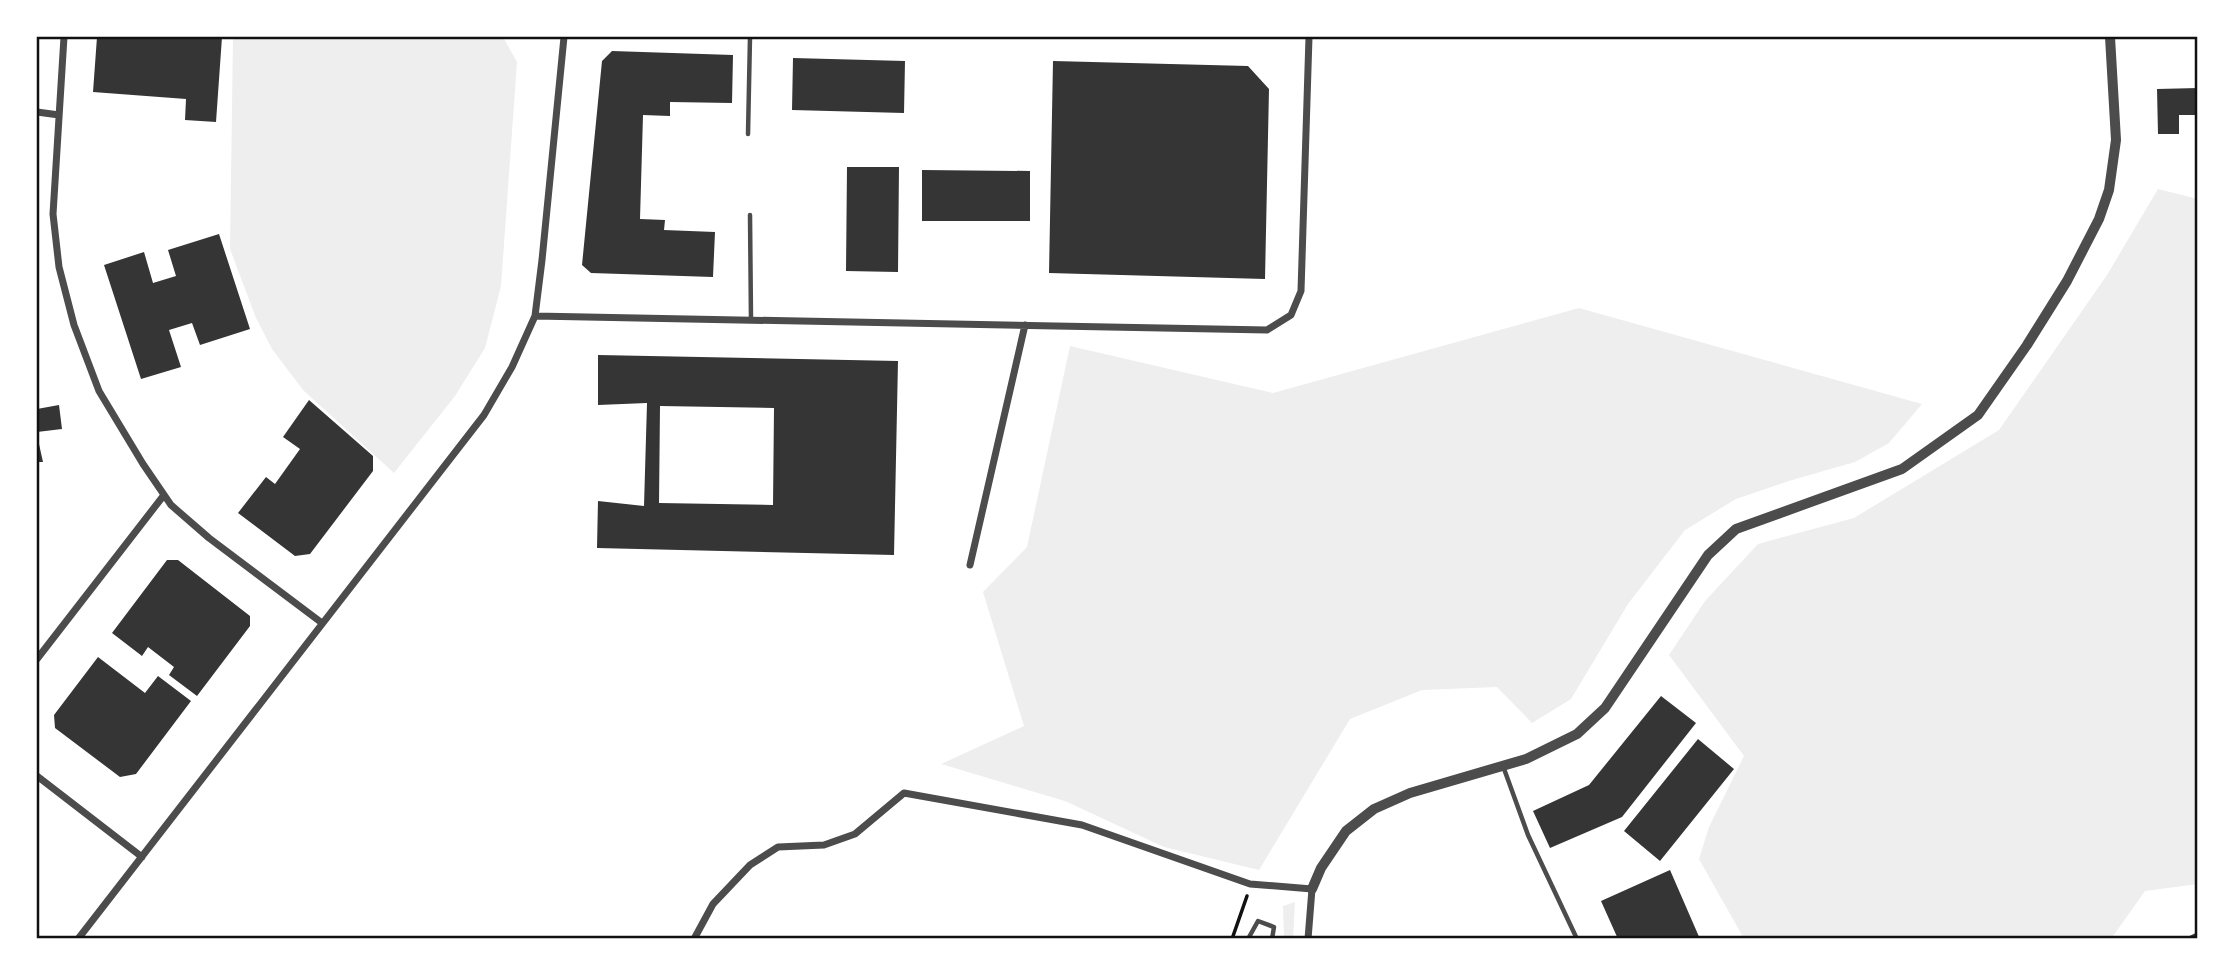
<svg xmlns="http://www.w3.org/2000/svg" width="2235" height="976" font-family="'Open Sans',sans-serif">
	<rect width="100%" height="100%" fill="#fff"/>
	<path fill="#eee" d="M233 37H503L517 62 501 286 485 348 455 396 394 473 303 390 272 349 256 318 230 249Z
		M2158 189 2198 199V884L2145 891 2111 939H1742L1743 937 1699 859 1709 827 1744 756 1669 655 1705 601 1758 544 1854 518 1999 430 2107 275Z
		M1579 308 1922 404 1889 443 1855 462 1792 480 1736 499 1685 530 1628 604 1571 699 1532 723 1497 687 1422 690 1350 719 1259 870 1164 847 1065 801 941 764 1024 726 983 592 1027 547 1070 346 1273 393Z
		M1295 902 1293 939H1284L1283 906Z"/>
	<path fill="#353535" fill-rule="evenodd" d="M97 37H222L216 122 185 120 186 99 93 92Z
		M612 51 733 55 732 103 670 102V116L643 115 640 219 665 220 664 230 715 232 713 277 591 273 582 265 602 61Z
		M793 58 905 61 904 113 792 110Z
		M1053 61 1248 66 1269 89 1265 279 1049 273Z
		M2198 88V115H2179V134H2158L2157 89Z
		M847 167H899L898 272 846 271Z
		M922 170 1030 171V221H922Z
		M219 234 250 329 200 345 192 323 169 330 181 367 141 379 104 265 144 252 153 283 176 276 168 250Z
		M598 355 898 361 894 555 597 548 598 501 644 506 647 403 598 405ZM660 406 774 408 773 505 659 503Z
		M309 400 373 456V471L310 554 295 556 238 513 266 477 275 484 300 449 283 437Z
		M59 405 62 429 37 432V409Z
		M37 435 43 462H37Z
		M167 560H178L250 616V626L197 696 169 675 174 667 148 647 142 656 112 633Z
		M98 657 145 693 158 676 191 701 136 774 120 777 55 728 54 715Z
		M1661 696 1696 723 1622 817 1550 848 1533 811 1589 785Z
		M1698 739 1734 769 1660 861 1624 831Z
		M1670 870 1700 939H1618L1601 901Z
		M2198 932V939H2183Z"/>
	<g fill="none" stroke-linecap="round" stroke-linejoin="round">
		<path stroke="#111" stroke-width="3.5" d="M1232 939 1247 896"/>
		<path stroke="#4c4c4c" stroke-width="4.5" d="M748 134 750 37
			M750 215 751 320
			M1503 766 1528 835 1577 939
			M1248 939 1258 921 1274 927 1272 939"/>
		<path stroke="#4c4c4c" stroke-width="7" d="M64 37 53 214 59 267 74 325 99 391 143 464 171 505 209 538 322 623
			M37 112 59 115
			M535 316 1267 330 1291 315 1301 291 1309 37
			M970 565 1025 325
			M37 659 164 495
			M37 776 142 857
			M78 939 484 415 512 367 535 316 542 260 564 37
			M694 939 713 904 750 865 778 847 824 845 855 834 904 793 1082 825 1250 884 1312 889 1308 939"/>
		<path stroke="#4c4c4c" stroke-width="10" d="M1312 889 1321 868 1346 831 1374 809 1410 793 1526 759 1577 734 1605 708 1708 555 1736 529 1902 469 1978 415 2027 345 2067 281 2099 219 2109 190 2116 140 2110 37"/>
	</g>
	<rect width="2235" height="976" fill="none" stroke="#ffffff" stroke-width="77"/>
	<rect x="38" y="38" width="2158" height="899" fill="none" stroke="#111" stroke-width="2.5"/>
</svg>
